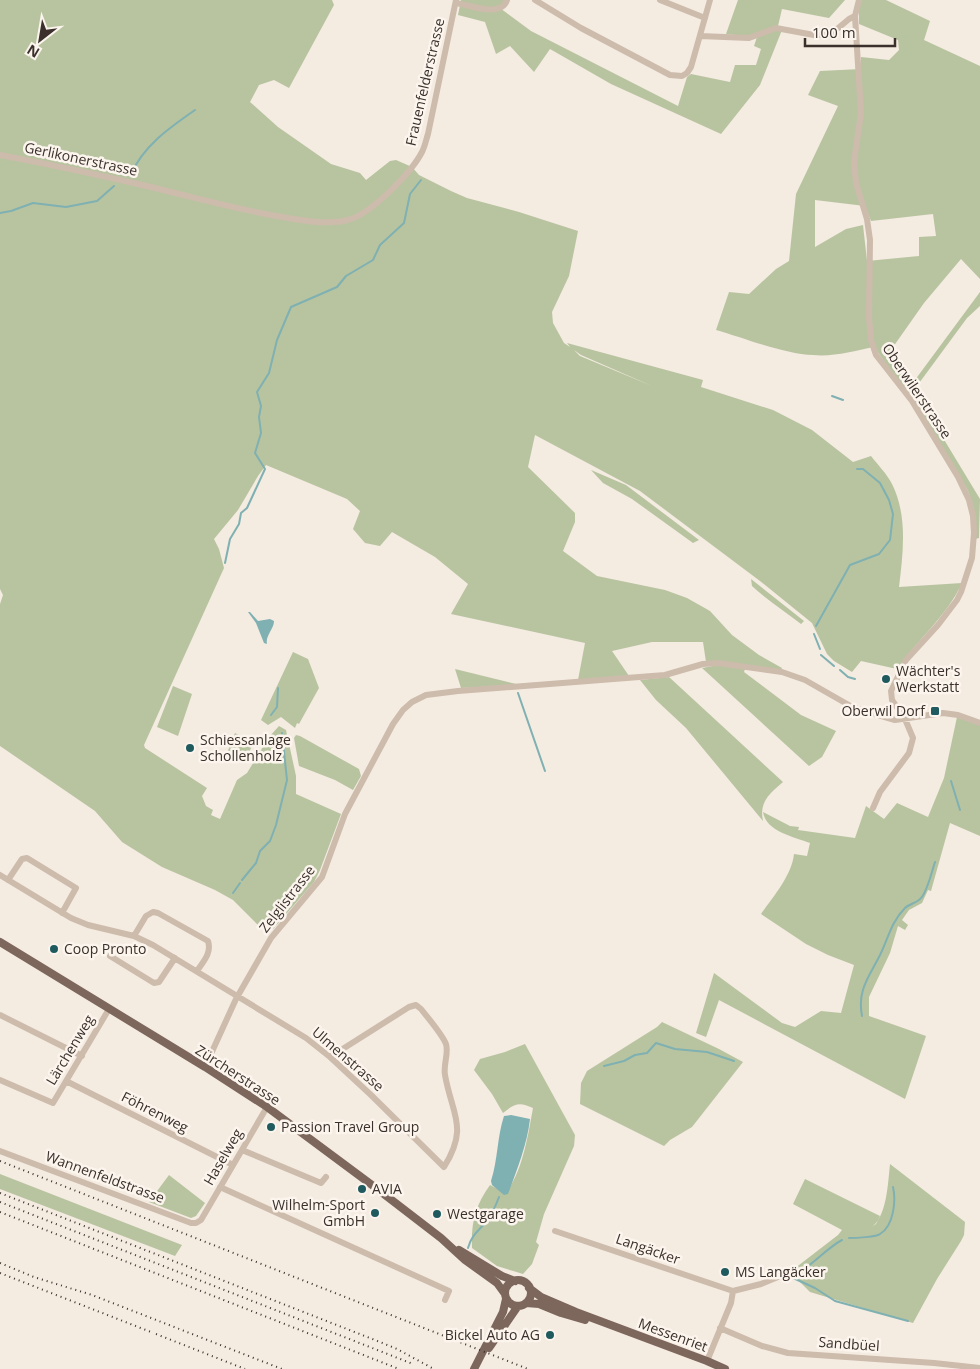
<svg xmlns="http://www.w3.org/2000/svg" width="980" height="1369" font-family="'Open Sans',sans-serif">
	<rect width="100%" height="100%" fill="#f4ebe1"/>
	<path fill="#b8c4a0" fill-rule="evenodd" d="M0 0H332L334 5 289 88 274 80 259 85 250 102 278 127 331 164 360 173 366 180 390 161 396 160 412 167 419 175 451 191 467 198 519 212 578 231 569 276 552 312 553 323 564 343 570 347 567 343 703 380 701 387 773 410 812 430 853 462 871 456C878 465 887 474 892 484 908 516 903 554 899 587L962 583C947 616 918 639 897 669L861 661 852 672 834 661 827 654 812 623 760 581 640 491 535 435 528 467 575 513V522L563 551 597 576 665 590 687 598 710 611 732 635 759 655 782 668 781 670 706 662 703 642H652L612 651 629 676 578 680 585 643 451 614 468 584 435 557 392 532 380 546 365 543 353 529 360 511 347 499 266 465 258 476 238 510 214 539 219 549 224 568 144 745 145 748 207 788 202 796 206 806 213 810 211 815 220 819 237 780 247 773 269 737 279 726 286 730 296 776V794L341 814 320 870 314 882 268 935 233 900 215 890 162 867 122 842 95 811 0 746V604L3 595 0 589ZM574 350 581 355 652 386 580 356Z
		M461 0H505L500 8 531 31 678 106 687 77 691 74 730 82 735 65H756L761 49 754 46 758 34 745 36 726 34 738 0H845L829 18 782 9 778 26 782 30 760 85 721 134 611 84 550 49 534 72 510 46 496 54 485 22 458 15Z
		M862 0H886L930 21 924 40 980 66V279L961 259 924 303 886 357 912 384 980 292V306L967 318 914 390 980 499 979 538 975 539C975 520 975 506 967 489L927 421 874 347C854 351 833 357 813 355 784 354 744 338 716 330L729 292 749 294 776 269 789 261 796 194 838 106 808 95 820 71 861 69V57L889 60 899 50 898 40 859 24V7ZM815 200 865 206 871 221 933 214 936 236 919 237V256L867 261 863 225 846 229 815 247Z
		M591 470 626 485 699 540 693 543 632 499 603 483Z
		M751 579 804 621 801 624C785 611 767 600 752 586Z
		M293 652 308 659 319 688 299 724 297 723 295 728 281 717 268 725 261 720Z
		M718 665 745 669 744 672 801 715 836 731 822 757 809 766 702 668Z
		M455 669 520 685 461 688Z
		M669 677 783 782C769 794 759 802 763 821L686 728 656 700 640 680Z
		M173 686 192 694 178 736 157 727Z
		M957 717 980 725V836L950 823 931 891 928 890 922 903 909 910 902 920 908 925 905 930 898 926 890 953 869 997V1016L926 1036 905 1099 719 1000 706 1037 696 1033 714 973 782 1023 795 1027 821 1011 841 1013 854 965 828 955 806 944 761 914C773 897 792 875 794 854L807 856 810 843C795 837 766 832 763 812L790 826 799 827 798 830 855 838 866 806 884 819 897 803 928 817 944 778Z
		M235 733 253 742 246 762 227 753Z
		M296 735 300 736 359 769 361 776 353 790 335 780 299 766 294 738Z
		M662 1022 719 1049 743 1062 692 1127 670 1140 664 1146 580 1104 581 1083 587 1071 657 1027Z
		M525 1044 575 1135 574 1146 544 1214 536 1242 539 1245 532 1264 523 1274 497 1266 472 1248C471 1223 475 1206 490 1185L506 1193C523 1170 528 1135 533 1108 519 1101 514 1104 503 1113L492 1094 474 1070 480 1059 505 1052Z
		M890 1164 965 1222 964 1235 961 1241 937 1279 913 1323 810 1292 790 1272 838 1235 847 1233 838 1235 842 1230 793 1204 805 1179 880 1216 876 1224 870 1228C887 1219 888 1182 890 1164Z
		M0 1174 182 1245 175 1256 0 1189Z
		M169 1175 205 1203 196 1216 191 1218 149 1202Z"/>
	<path fill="#7fb0b2" d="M248 612H250L258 621 270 619 274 621C274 629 265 636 267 644L264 643 256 623Z
		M511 1115 530 1119C527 1145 517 1169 508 1194L504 1195 492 1185 491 1181C498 1159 497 1137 504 1116Z"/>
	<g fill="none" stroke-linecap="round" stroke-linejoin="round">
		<path stroke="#7fb0b2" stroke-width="2" d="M130 176C143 146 169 128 195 110
			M0 213 11 211 33 203 66 207 97 201 114 186
			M832 396 843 400
			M225 563 230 539 239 524 241 513 247 508 265 469 255 453 261 433 259 417 261 406 257 392 269 373 277 340 291 307 337 287 346 276 373 260 380 245 404 223 410 194 421 180
			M816 626 850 565 879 554 890 540 893 514 889 500 880 483 863 469H857
			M814 634 820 649
			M821 655 834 666
			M840 670 848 677 855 679
			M518 693 545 771
			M271 715 277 707 278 688
			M951 781 960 810
			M242 880 256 863 260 851 270 841 276 825 287 780 282 733
			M233 893 240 883
			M862 1016C857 990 869 977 880 955 888 939 891 922 905 908 909 904 917 903 921 898 927 892 932 871 935 862
			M604 1066 624 1061 635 1055 647 1053 656 1043 675 1049 707 1052 734 1061
			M849 1238C855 1238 877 1237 880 1234 894 1226 896 1200 893 1187
			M468 1248C471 1236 478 1231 486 1222 491 1216 496 1205 499 1197
			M801 1271C816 1262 827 1248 842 1240
			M791 1277 815 1288 835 1301 908 1321"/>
		<path stroke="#cdbbac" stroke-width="6" d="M535 0 581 28 670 75 682 76 687 73 691 67 710 0
			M660 0 705 18
			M859 0 855 16 861 113 854 162 856 183 867 219 870 240 869 317 871 340 876 355 912 401 958 477 969 500 973 516 974 533 972 558 961 592 957 600 938 625 906 660 891 691 892 700 905 719 913 738 909 753 880 792 873 808
			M456 3C469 5 501 18 507 0
			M700 36 749 38 776 28 814 35H830L849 19 855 16
			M0 155C52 165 104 176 155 188 200 199 243 211 288 218 308 221 328 225 348 220 371 214 411 173 422 152 425 146 426 140 428 134L456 0
			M0 875 71 918 88 925 134 936 153 945 306 1038 330 1057 371 1095 444 1167C469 1127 452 1115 445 1075 443 1064 449 1054 446 1044 442 1034 428 1018 421 1009L416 1005 409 1007 330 1057
			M8 880 22 859 27 858 76 888 62 913
			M134 936 146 916 153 912 158 913 208 941C212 953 203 962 197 971
			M110 956 154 983 159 982 175 958
			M0 1015 82 1056
			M205 1067 236 999 271 938 322 877 345 814 393 724 403 710 412 702 426 695 458 691 665 675 703 664 718 663 782 672 805 680 854 708 895 720 943 713 958 715 980 723
			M0 1080 53 1103 109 1009
			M66 1081 233 1165
			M242 1150 321 1183 326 1177
			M0 1151 191 1223H196L201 1220 267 1107
			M220 1187 449 1291 445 1300
			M555 1231 733 1291 731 1303 707 1361
			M733 1291 761 1284 790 1272
			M720 1328 762 1346 788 1353 934 1363 980 1368"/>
		<path stroke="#7d675c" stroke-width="8" d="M0 942 205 1067 267 1107 376 1188 441 1238 465 1260 497 1283 505 1294
			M459 1250 502 1276 515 1281
			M505 1293a13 13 0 1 1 26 0a13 13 0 1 1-26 0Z
			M529 1288 541 1297 576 1312 707 1361 725 1369
			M526 1303 539 1304 561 1313 585 1320
			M489 1348 518 1306
			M474 1369 503 1312 506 1299"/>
		<path stroke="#3b302b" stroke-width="2" stroke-dasharray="1 4" stroke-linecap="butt" d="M0 1161 528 1369
			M0 1193 380 1342 397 1349 434 1369
			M0 1202 413 1364
			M0 1212 399 1369
			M0 1263 34 1277 92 1295 282 1369
			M0 1273 151 1332
			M156 1334 245 1369"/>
	</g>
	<g fill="#1f5a5e" stroke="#fbf5ee" stroke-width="2">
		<circle cx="886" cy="679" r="5"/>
		<rect x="930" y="706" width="10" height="10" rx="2.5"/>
		<circle cx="190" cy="748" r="5"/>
		<circle cx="54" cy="949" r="5"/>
		<circle cx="271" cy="1127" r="5"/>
		<circle cx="362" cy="1189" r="5"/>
		<circle cx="375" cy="1213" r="5"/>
		<circle cx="437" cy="1214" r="5"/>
		<circle cx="725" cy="1272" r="5"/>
		<circle cx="550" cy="1335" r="5"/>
	</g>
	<g text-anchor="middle" stroke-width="5" stroke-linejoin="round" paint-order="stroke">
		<g font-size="14" fill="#3b302b" stroke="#fbf5ee">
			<text transform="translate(425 82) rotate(-77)" y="5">Frauenfelderstrasse</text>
			<text transform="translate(81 159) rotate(12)" y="5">Gerlikonerstrasse</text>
			<text transform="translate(917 391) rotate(56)" y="5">Oberwilerstrasse</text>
			<text transform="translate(287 899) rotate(-52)" y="5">Zelglistrasse</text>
			<text transform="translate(70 1050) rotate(-59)" y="5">Lärchenweg</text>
			<text transform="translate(348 1059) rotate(41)" y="5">Ulmenstrasse</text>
			<text transform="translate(238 1075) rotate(33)" y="5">Zürcherstrasse</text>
			<text transform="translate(155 1112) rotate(27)" y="5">Föhrenweg</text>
			<text transform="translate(223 1157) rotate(-60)" y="5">Haselweg</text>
			<text transform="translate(105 1177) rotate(20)" y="5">Wannenfeldstrasse</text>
			<text transform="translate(648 1249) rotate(19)" y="5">Langäcker</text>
			<text transform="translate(673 1335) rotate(20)" y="5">Messenriet</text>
			<text transform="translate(849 1344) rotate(4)" y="5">Sandbüel</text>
		</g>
		<g font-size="14" fill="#3b302b" stroke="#fbf5ee" text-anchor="start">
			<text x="896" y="676">Wächter's<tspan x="896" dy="16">Werkstatt</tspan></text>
			<text x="925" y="716" text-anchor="end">Oberwil Dorf</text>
			<text x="200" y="745">Schiessanlage<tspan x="200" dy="16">Schollenholz</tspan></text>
			<text x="64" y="954">Coop Pronto</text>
			<text x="281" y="1132">Passion Travel Group</text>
			<text x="372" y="1194">AVIA</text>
			<text x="365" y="1210" text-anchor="end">Wilhelm-Sport<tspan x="365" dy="16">GmbH</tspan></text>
			<text x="447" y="1219">Westgarage</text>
			<text x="735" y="1277">MS Langäcker</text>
			<text x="540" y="1340" text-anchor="end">Bickel Auto AG</text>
		</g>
	</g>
	<g transform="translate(40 40) rotate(211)" stroke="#fbf5ee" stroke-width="4" paint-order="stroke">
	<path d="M0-4L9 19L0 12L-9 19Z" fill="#3b302b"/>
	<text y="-8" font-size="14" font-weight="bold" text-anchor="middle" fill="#3b302b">N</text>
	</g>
	<path d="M805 38v8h90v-8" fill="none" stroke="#3b302b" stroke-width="2.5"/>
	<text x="812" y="38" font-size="15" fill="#3b302b" stroke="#fbf5ee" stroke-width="4" paint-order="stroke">100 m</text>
</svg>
